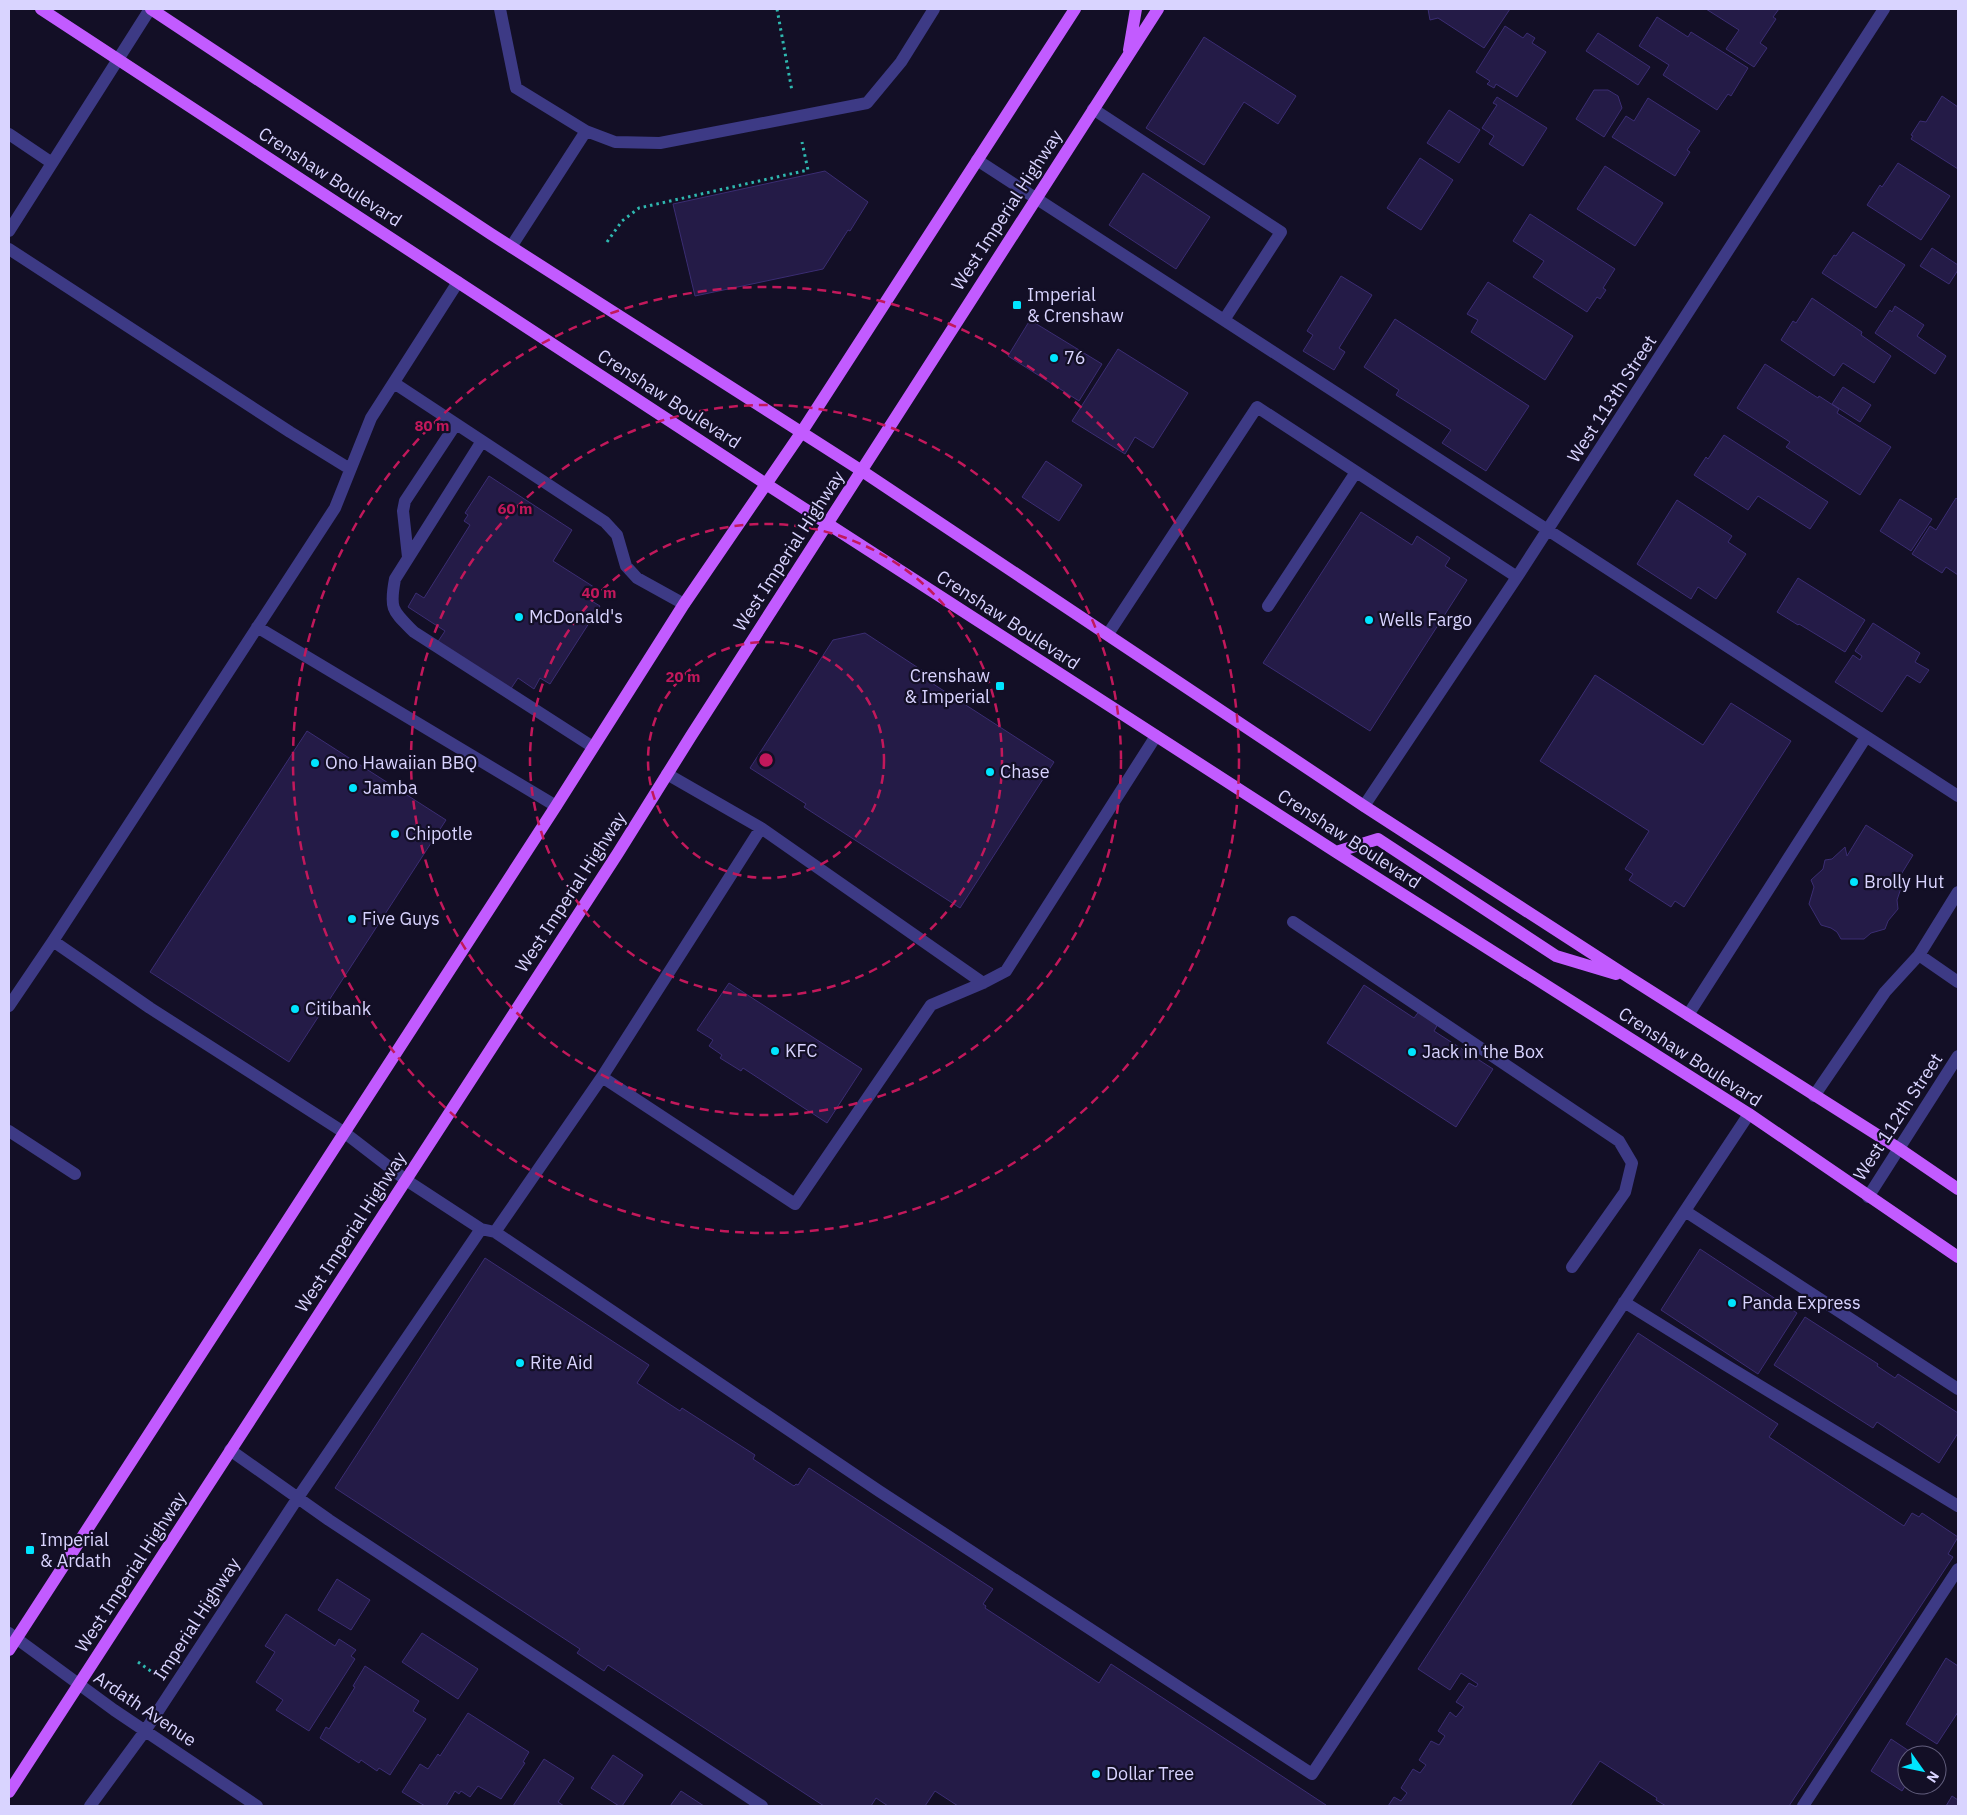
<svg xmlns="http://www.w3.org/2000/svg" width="1967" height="1815" font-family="'IBM Plex Sans',sans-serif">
	<rect width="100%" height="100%" fill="#130f26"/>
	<path fill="#241b47" stroke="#3b2d73" d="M1428 9H1510L1484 48 1438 18 1430 20Z
		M1706 9H1779L1773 17 1776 19 1760 43 1767 48 1754 67 1726 49 1739 30Z
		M1657 17 1688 37 1691 32 1748 68 1731 96 1728 94 1717 110 1663 75 1669 65 1639 46Z
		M1505 26 1523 38 1527 33 1535 38 1532 43 1546 52 1517 97 1496 84 1494 88 1487 84 1490 81 1476 72Z
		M1598 33 1650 67 1638 85 1586 51Z
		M1204 37 1296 96 1278 124 1244 102 1204 165 1146 128Z
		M1594 90H1608L1618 96 1622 108 1604 137 1576 119Z
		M1942 96 1958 107V169L1911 139 1913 136 1911 135 1920 121 1926 122Z
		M1497 97 1547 128 1523 166 1489 144 1494 136 1482 128 1497 105 1493 103Z
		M1648 98 1700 131 1687 150 1690 152 1675 176 1612 137 1626 116 1634 121Z
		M1449 110 1480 130 1459 163 1427 143Z
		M1420 158 1453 180 1421 230 1387 208Z
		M1898 163 1950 196 1921 240 1867 205 1880 185 1882 187Z
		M1605 166 1663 203 1635 246 1577 209Z
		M825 171 868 202 850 231 848 230 823 269 695 296 673 204Z
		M1143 173 1210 217 1176 269 1109 225Z
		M1530 214 1615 269 1603 288 1606 290 1600 299 1597 297 1587 312 1533 277 1544 261 1513 241Z
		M1853 232 1905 265 1876 308 1822 273 1834 255 1836 256Z
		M1932 248 1958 265V270L1949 284 1920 266Z
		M1341 276 1372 295 1339 348 1345 352 1334 370 1303 351 1313 335 1307 331Z
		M1488 282 1573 336 1545 380 1471 332 1478 320 1467 314Z
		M1812 298 1862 332 1861 335 1891 356 1874 383 1843 363 1834 376 1781 340 1793 321 1796 323Z
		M1895 306 1924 325 1917 336 1946 356 1935 374 1875 333 1890 310 1892 312Z
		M1395 319 1529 406 1486 471 1442 443 1451 430 1396 395 1399 390 1364 367Z
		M1030 320 1102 364 1079 401 1008 356Z
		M1118 349 1188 393 1153 448 1135 437 1125 454 1072 421Z
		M1765 364 1818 398 1819 396 1839 409 1837 413 1891 447 1860 495 1786 447 1790 442 1737 408Z
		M1843 387 1871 405 1860 422 1832 404Z
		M1724 435 1828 502 1810 529 1758 496 1748 510 1694 475 1706 457 1708 459Z
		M1046 461 1082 485 1059 521 1022 497Z
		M489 476 572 530 553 561 597 589 590 600 600 606 550 684 540 678 534 689 518 678 510 690 437 643 445 631 408 607 416 593 424 598 470 525 464 521 468 515 465 513Z
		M1956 498 1958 500V575L1946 567 1942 573 1912 554 1930 526 1936 530Z
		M1900 499 1932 519 1911 551 1880 531Z
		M1677 500 1732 536 1728 542 1746 554 1716 599 1698 587 1691 599 1637 564Z
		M1361 512 1412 545 1417 536 1450 558 1445 566 1467 580 1370 731 1263 663Z
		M1798 578 1865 620 1845 652 1799 624 1798 625 1777 612Z
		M1873 623 1920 653 1915 662 1929 670 1920 683 1907 675 1882 712 1835 682 1853 655 1860 660 1862 656 1855 651Z
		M865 633 926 673 924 678 1054 762 960 908 804 807 806 804 750 768 833 640Z
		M1595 675 1703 745 1731 703 1791 741 1684 907 1675 901 1671 907 1629 880 1633 874 1625 869 1649 831 1540 761Z
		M307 731 446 820 289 1062 150 972Z
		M1866 825 1913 855 1894 886 1902 885 1897 900 1898 909 1888 921 1885 929 1871 933 1864 939H1841L1837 932 1831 928 1821 925 1809 904 1814 887 1811 880 1823 869 1825 860 1832 859 1845 847 1847 856Z
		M729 983 862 1069 827 1123 743 1068 741 1071 720 1058 722 1055 709 1046 713 1040 697 1030Z
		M1364 985 1414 1018 1420 1010 1439 1022 1434 1031 1493 1069 1456 1127 1327 1043Z
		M1700 1249 1797 1313 1758 1374 1661 1310Z
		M485 1258 649 1365 637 1383 680 1411 682 1408 755 1455 753 1459 794 1486 796 1484 798 1485 809 1468 993 1589 983 1604 986 1606 985 1608 1099 1683 1111 1664 1326 1805 1325 1806H958L935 1791 925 1806H888L876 1798 871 1806H824L608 1665 604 1671 577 1653 580 1649 335 1488Z
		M1805 1317 1878 1364 1877 1366 1895 1378 1898 1374 1958 1413V1433L1939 1463 1877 1422 1873 1428 1774 1365Z
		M1638 1333 1778 1424 1769 1437 1904 1526 1912 1513 1919 1517 1922 1513 1958 1537 1948 1554 1953 1557 1789 1806H1666L1656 1800 1657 1798 1600 1761 1570 1806H1388L1394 1797 1401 1801 1407 1793 1401 1788 1413 1769 1420 1773 1426 1765 1419 1760 1431 1741 1439 1745 1445 1736 1438 1731 1450 1712 1456 1717 1464 1707 1456 1702 1469 1683 1476 1687 1478 1684 1461 1673 1450 1690 1418 1669Z
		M337 1579 370 1600 351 1630 318 1610Z
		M286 1614 335 1646 339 1639 356 1650 351 1656 355 1659 309 1731 276 1710 283 1700 256 1682 275 1652 265 1646Z
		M422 1633 478 1669 458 1699 402 1662Z
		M1946 1658 1958 1666V1712L1937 1744 1906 1724Z
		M365 1666 419 1701 413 1711 426 1719 390 1775 379 1768 377 1771 361 1760 359 1763 320 1738 326 1727 329 1729 355 1687 353 1686Z
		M468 1713 529 1752 523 1762 525 1763 501 1799 478 1786 470 1797 461 1791 459 1794 455 1791 446 1806H425L402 1792 420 1764 428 1769 438 1754 440 1756Z
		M1891 1739 1915 1755H1907V1783L1902 1791 1871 1771Z
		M613 1755 643 1775 622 1806H619L591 1788Z
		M544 1759 574 1778 558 1802 564 1806H513Z
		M681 1791 704 1806H670Z
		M1952 1796 1958 1800V1806H1946Z"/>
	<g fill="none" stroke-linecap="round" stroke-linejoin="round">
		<path stroke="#2fb8b0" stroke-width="3" stroke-dasharray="2.5 4" stroke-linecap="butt" d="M777 9 792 91
			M607 242 622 221 639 208 808 170 802 142
			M138 1662 152 1672"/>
		<path stroke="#3d3a85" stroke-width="12" d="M500 9 516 88 586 131
			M1093 109 1281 232 1224 320
			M9 134 52 163
			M977 160 1958 796
			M9 231 150 9
			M511 247 586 131 615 142 660 143 867 103 901 62 934 9
			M9 249 290 432 350 469
			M394 383 605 522 617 535 626 566 637 578 684 604
			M482 441 395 579C389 610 393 611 414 632L593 747
			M408 557 403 511 405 501 456 424
			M1268 606 1356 472
			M257 627 556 806
			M1108 634 1257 407 1517 577
			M667 774 761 828 983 983
			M1364 806 1517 577 1884 9
			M1293 922 1619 1141 1632 1163 1625 1192 1572 1267
			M53 941 150 1008 345 1133 406 1180 458 1214 481 1229 495 1232 879 1491 1312 1774 1749 1114
			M1919 955 1958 982
			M9 1006 53 941 335 508 371 418 458 282
			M1688 1015 1866 737
			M602 1077 761 828
			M1814 1096 1885 992 1919 955 1958 892
			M9 1131 75 1174
			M1868 1197 1958 1056
			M1685 1211 1958 1389
			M495 1232 602 1077 795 1204 931 1005 983 983 1006 971 1156 736
			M1624 1302 1724 1364 1958 1506
			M230 1450 329 1520 762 1806
			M9 1633 114 1710 257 1806
			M90 1806 145 1731 297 1499 481 1229
			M1803 1806 1958 1569"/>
		<path stroke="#c25bff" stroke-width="12" d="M41 9 766 484 1336 852 1749 1114 1958 1257
			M151 9 491 234 862 471 1364 806 1630 978 1898 1148 1958 1189
			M1129 50 1136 9
			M1336 852 1378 839 1556 956 1616 974
			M9 1650 556 806 684 604 801 433 1075 9
			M9 1792 618 853 691 736 1158 9"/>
	</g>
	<g fill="none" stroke="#c2185b" stroke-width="2.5" stroke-dasharray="9 6">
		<circle cx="766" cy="760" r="118"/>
		<circle cx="766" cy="760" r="236"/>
		<circle cx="766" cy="760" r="355"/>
		<circle cx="766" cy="760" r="473"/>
	</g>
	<g fill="#00e5ff" stroke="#130f26" stroke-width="2">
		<rect x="1012" y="300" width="10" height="10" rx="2.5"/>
		<circle cx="1054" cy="358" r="5"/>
		<circle cx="519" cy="617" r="5"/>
		<circle cx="1369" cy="620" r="5"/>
		<rect x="995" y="681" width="10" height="10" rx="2.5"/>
		<circle cx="315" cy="763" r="5"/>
		<circle cx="990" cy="772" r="5"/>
		<circle cx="353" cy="788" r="5"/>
		<circle cx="395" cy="834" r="5"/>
		<circle cx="1854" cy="882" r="5"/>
		<circle cx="352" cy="919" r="5"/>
		<circle cx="295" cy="1009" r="5"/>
		<circle cx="775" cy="1051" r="5"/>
		<circle cx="1412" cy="1052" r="5"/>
		<circle cx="1732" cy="1303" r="5"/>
		<circle cx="520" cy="1363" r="5"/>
		<rect x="25" y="1545" width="10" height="10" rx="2.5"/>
		<circle cx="1096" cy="1774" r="5"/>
	</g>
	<g text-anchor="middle" stroke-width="4.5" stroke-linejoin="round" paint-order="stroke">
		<g font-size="18" fill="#d9d4ff" stroke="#130f26">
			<text transform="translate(330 177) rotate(33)" y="6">Crenshaw Boulevard</text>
			<text transform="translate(1007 210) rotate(-57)" y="6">West Imperial Highway</text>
			<text transform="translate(669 399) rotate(33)" y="6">Crenshaw Boulevard</text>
			<text transform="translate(1612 399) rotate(-57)" y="6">West 113th Street</text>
			<text transform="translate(789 551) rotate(-57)" y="6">West Imperial Highway</text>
			<text transform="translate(1008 620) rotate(33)" y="6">Crenshaw Boulevard</text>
			<text transform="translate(1349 839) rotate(33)" y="6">Crenshaw Boulevard</text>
			<text transform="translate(571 892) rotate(-57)" y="6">West Imperial Highway</text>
			<text transform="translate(1690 1057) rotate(33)" y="6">Crenshaw Boulevard</text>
			<text transform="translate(1898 1117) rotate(-57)" y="6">West 112th Street</text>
			<text transform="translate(351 1232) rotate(-57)" y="6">West Imperial Highway</text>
			<text transform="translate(131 1572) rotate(-57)" y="6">West Imperial Highway</text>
			<text transform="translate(197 1619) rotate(-57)" y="6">Imperial Highway</text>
			<text transform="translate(145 1709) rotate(34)" y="6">Ardath Avenue</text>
		</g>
		<g font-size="18" fill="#d9d4ff" stroke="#130f26" text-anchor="start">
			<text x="1027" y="301">Imperial<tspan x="1027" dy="21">&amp; Crenshaw</tspan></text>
			<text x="1064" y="364">76</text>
			<text x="529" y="623">McDonald's</text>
			<text x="1379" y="626">Wells Fargo</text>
			<text x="990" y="682" text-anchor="end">Crenshaw<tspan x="990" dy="21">&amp; Imperial</tspan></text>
			<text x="325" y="769">Ono Hawaiian BBQ</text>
			<text x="1000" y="778">Chase</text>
			<text x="363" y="794">Jamba</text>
			<text x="405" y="840">Chipotle</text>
			<text x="1864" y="888">Brolly Hut</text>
			<text x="362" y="925">Five Guys</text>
			<text x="305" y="1015">Citibank</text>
			<text x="785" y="1057">KFC</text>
			<text x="1422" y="1058">Jack in the Box</text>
			<text x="1742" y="1309">Panda Express</text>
			<text x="530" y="1369">Rite Aid</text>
			<text x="40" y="1546">Imperial<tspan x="40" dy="21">&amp; Ardath</tspan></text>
			<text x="1106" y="1780">Dollar Tree</text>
		</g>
	</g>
	<circle cx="766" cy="760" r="8" fill="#c2185b" stroke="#130f26" stroke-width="2.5"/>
	<g font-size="15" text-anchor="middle" font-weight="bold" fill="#c2185b" stroke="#130f26" stroke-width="4.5" stroke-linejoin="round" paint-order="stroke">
		<text x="432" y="431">80 m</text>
		<text x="515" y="514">60 m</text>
		<text x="599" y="598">40 m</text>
		<text x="683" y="682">20 m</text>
	</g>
	<rect width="1967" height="1815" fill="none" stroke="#d9d4ff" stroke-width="20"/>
	<g transform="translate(1922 1770) rotate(123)"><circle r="24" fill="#130f26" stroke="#625e7d"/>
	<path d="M0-4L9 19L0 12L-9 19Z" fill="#00e5ff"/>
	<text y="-8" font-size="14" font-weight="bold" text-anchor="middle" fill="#d9d4ff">N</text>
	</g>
</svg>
